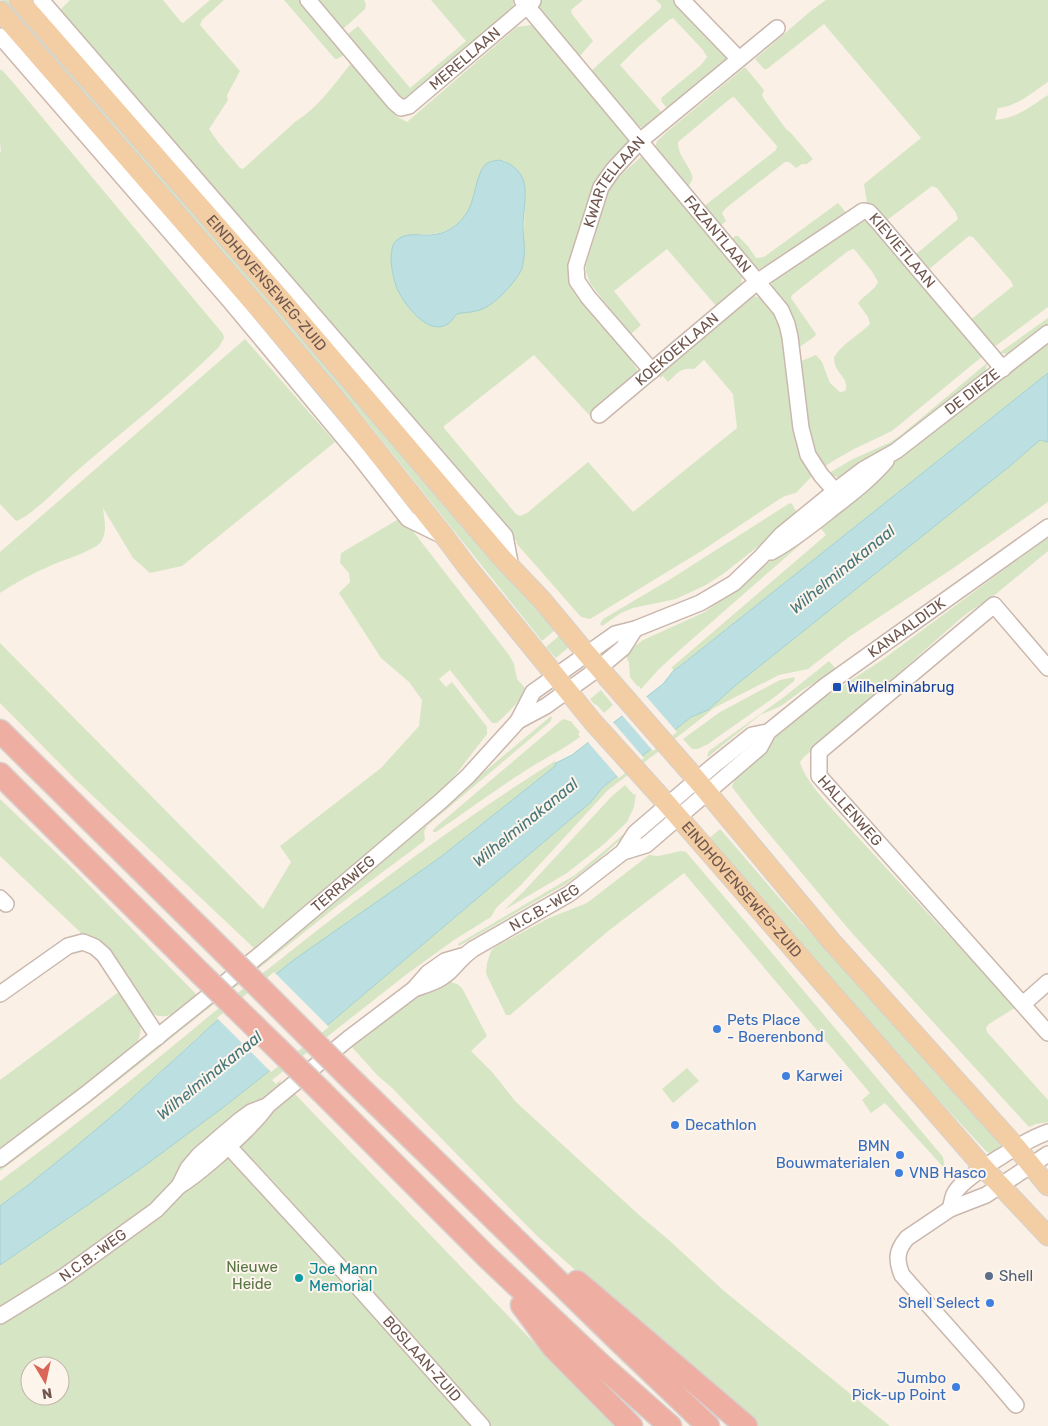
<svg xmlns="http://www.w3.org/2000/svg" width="1048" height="1426" font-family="Rubik,sans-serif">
	<rect width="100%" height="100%" fill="#faf0e5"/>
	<path fill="#d6e6c5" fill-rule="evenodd" d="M2 0H8L555 630 542 641 360 413 131 147Z
		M70 0H163L181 22 183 23 210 0H224L202 20 200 25 240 71 227 95 228 100 209 129 218 142 240 168 243 169 295 122C319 107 335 83 353 61L395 111 396 116 407 122 517 27 531 25 540 32 618 124 628 139 630 145 604 172 572 271 640 374 590 416 534 355 444 426V428L516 514 520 516 527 513 588 462 633 512 737 428 733 394 704 360 694 369C678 368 679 373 668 382L663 376 660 378 657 374 746 299 752 296 758 297 764 300 782 322 813 475 796 493 785 496 778 500 703 550 590 619 581 617 516 543 517 542 62 15 61 9ZM499 160 505 161 513 167 525 191 523 263 461 313 456 314 449 323 403 299 396 286 392 271 420 234C446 237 466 223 474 198 478 187 479 176 485 165Z
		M284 0H301L347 53 337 59H335Z
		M319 0H364L366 5 365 9 343 29Z
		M431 0H513L514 10 405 104 348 34 358 26 410 88 466 41Z
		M540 0H583L571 10 572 14 593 41 579 57 539 8 538 5Z
		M656 0H675L727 56V60L669 111 662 102 661 98 701 65 707 57 703 50 673 18 669 20 638 47 620 65 664 115 645 129 636 125 591 71 661 8V5Z
		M826 0H1048V82C1033 92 1016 107 998 108L995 120C1018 118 1029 107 1048 95V307L993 348 969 321 1013 286 1011 281 973 237 969 236 928 270 915 255 958 219 956 213 937 188 932 186 886 221 874 208 867 203 864 184 921 138 824 24 767 69H764L755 59 812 10Z
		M745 67 764 90 762 95 764 99 786 129 791 133 813 159 807 164H802L796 168 789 162H785L726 208 722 213 726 221 720 226 703 207 776 150 777 146 734 97 731 98 678 142C677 157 695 170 692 180 691 183 689 185 687 188L655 147 657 141 668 131Z
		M0 70H2L16 86 223 334 224 338 219 347C175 391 125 429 78 470 64 482 32 516 16 521L0 504V152L1 153 0 141Z
		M641 157 645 159 740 271 742 276 741 286 717 307 667 249 614 291 641 325 630 335 590 283 586 272V265L609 189 616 179Z
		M838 203 848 215 763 268 756 270 731 240 735 236H738L748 246 756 258 764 257Z
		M867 220 984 355 892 431 854 449 833 461 823 468 812 452 799 362 816 355 822 362 830 383 840 392 845 391C849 381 842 378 837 369 835 366 834 361 834 357 843 343 858 336 870 324L868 317 858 303C864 295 874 291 878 282L873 273 855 250 853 249 848 251 792 295 791 298 816 334 814 337 798 348 772 288V280L857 224Z
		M1048 318V326L1011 354 999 353Z
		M245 339 335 442 182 566 150 573 133 558 103 508C104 519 108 532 101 542 94 551 60 561 48 567 31 574 15 583 0 593V552Z
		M1048 340V373L679 667 674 670 671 668 826 535 819 526 816 525Z
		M987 363 985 374 904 439 843 478 836 477 829 473 853 459 891 442 901 435Z
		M1040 440 1048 442V502L952 569 849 637 808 669 779 675 714 708 698 721 607 791 520 886 496 908 491 917 454 940 407 974 272 1080 276 1084 281 1080 279 1087 293 1092 614 1426H0V1265L143 1167 225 1106 330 1023 591 802 602 788 691 717 708 710 736 685 1010 466ZM30 1366H60V1396H30Z
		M790 503 792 504 798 515 723 574 706 585 676 599 633 608 621 613 602 626 600 624 603 619 669 580Z
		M402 517 509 655 514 664 517 679 525 688C520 703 507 713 497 723H492L450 670 439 679 446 687 452 682 487 727V734L447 786 256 950 76 780 0 703V643L263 909 291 862 280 846 381 768 419 726 422 700 409 682 381 658 339 593 350 582 349 573 340 563 341 553Z
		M810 530V534L809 537 682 648 659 669 641 689 639 686H637L630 677 629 663 626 656 635 646 643 640 705 612Z
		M1048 537V551L991 598 969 612 960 619 804 757 800 762C806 785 839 815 855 834 908 892 962 950 1016 1007L989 1024 986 1028 987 1032 1048 1100V1122L1036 1124 1029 1127 851 932 755 817 732 787C735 775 748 765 756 757 779 734 802 712 828 692L830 694 882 660Z
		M560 635 569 647 556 658 546 647Z
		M829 661 835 668 828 675 804 689 781 706 760 715 708 757 707 756 709 751 784 697Z
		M795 677 794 681 776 696 708 744 698 749H692L683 739 720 712 780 680Z
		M601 690 613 705 604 713 596 704 595 705 590 699Z
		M551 716 552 718 550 722 427 826 424 832 425 839 423 842 336 907 165 1043 163 1040Z
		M563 719 573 722 572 723 580 732 578 734 580 737C564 749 545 758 528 769 496 789 467 811 436 832H433V830L437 826Z
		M555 761 556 763 555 767 438 859 295 959 198 1037 119 1110 74 1148 27 1186 0 1206V1181C74 1127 144 1070 214 1012 324 924 436 835 555 761Z
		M625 785 634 795 636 794 634 807 627 822 604 844 567 873 504 910 525 890 612 796Z
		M0 799 72 868 198 996C185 1007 169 1023 151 1013L79 931 0 856Z
		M720 829 788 908 981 1121 1001 1146 1002 1149 993 1156 986 1151 868 1024 706 841Z
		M628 830 630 831 598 860 566 884 459 946 458 944 575 875 610 846Z
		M681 851 686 852 772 953 943 1157 945 1169 885 1103 871 1113 862 1100 870 1093 684 873 607 932 510 1015H506L488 978 486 973 487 963 491 951 495 947 549 918 587 903 649 855 658 856Z
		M447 981 457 984 462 988 487 1036 471 1051 493 1073 516 1102 638 1214 670 1241 724 1291 890 1426H755L698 1379 537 1236 391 1087 378 1076 351 1046C381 1022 412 999 447 981Z
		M120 991 140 1022C142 1034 139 1040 133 1049L0 1152V1080Z
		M159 1043 162 1046C108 1089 55 1130 0 1171V1166Z
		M687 1068 699 1081 673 1103 662 1089Z"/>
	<path fill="#bce0e2" stroke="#a3d0d2" d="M499 160C508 162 517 168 521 175 529 187 523 211 523 225 523 237 526 251 523 263 523 267 521 271 519 274 510 288 492 308 476 311 469 313 463 312 457 314 454 317 452 321 449 323 429 339 402 302 396 286 393 277 391 266 391 256 392 251 392 245 395 242 405 231 420 236 431 235 446 234 458 226 466 214 476 200 475 176 485 165 489 161 495 161 499 160Z
		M1048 373V442L1040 440 1010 466 736 685 708 710 691 717 602 788 591 802 330 1023 225 1106 143 1167 0 1265V1206L27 1186 74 1148 119 1110 212 1025 295 959 438 859 554 767 556 763 572 755 663 684 674 670 679 667Z"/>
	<path fill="#faf0e5" d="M645 695 677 732 653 751 621 714Z
		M612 721 644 758 619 778 587 741Z
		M274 972 329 1027 271 1072 217 1018Z"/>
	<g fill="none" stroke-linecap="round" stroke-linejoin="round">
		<g stroke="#cab7ad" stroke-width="18">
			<g id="minor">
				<path d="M41 0 505 536 511 568"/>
				<path id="s1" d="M308 0 394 102 401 108 409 106 533 1"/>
				<path id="s2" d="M522 0 781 310 787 324 790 337 801 428 808 455 821 475 843 500"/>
				<path d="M682 0 739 59"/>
				<path d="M0 36 230 301 358 455 408 519 443 536"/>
				<path id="s3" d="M652 371 588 297 577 281 576 266 601 187 613 170 640 141 777 28"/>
				<path id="s4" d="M599 415 757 282 863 211 869 212 879 223 1003 369"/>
				<path d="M771 552C792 541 810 526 828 512 848 496 869 481 886 461"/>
				<path id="s5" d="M1048 668 994 605 819 752V776L1048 1033"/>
				<path d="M518 721 546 706 599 668 623 648 635 629"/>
				<path id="s6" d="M623 852 646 845 760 747 768 732 825 686 1048 527"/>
				<path d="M0 898 6 904"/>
				<path id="s7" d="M414 989C428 984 443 980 453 968 461 960 463 956 473 949L569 894 623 852 635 833 712 767 752 735 768 732"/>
				<path d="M0 994 68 946 83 942 95 947 104 955 158 1037"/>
				<path d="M1023 1004 1048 982"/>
				<path id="s8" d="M220 1137 348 1276 482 1426"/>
				<path id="s9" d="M0 1159 86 1094 262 953 441 801 468 776 518 721 533 692 615 634 635 629 700 603 734 583 761 557 781 535 835 491 864 469 896 451 1048 333"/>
				<path d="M179 1186C194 1177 206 1166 219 1155 237 1139 254 1124 268 1105L348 1039 414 989 428 973 445 961 462 956"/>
				<path d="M950 1209C952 1204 952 1195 956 1191 968 1174 1028 1139 1048 1132"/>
				<path id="s10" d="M0 1316 63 1277 156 1210 179 1186 188 1168 199 1155 240 1120 251 1112 264 1107"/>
				<path d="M1016 1405 988 1372 902 1275C896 1260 896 1251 907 1238L950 1209 986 1195 1048 1154"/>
			</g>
		</g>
		<g stroke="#d7d0cd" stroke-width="21">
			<g id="major">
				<path id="s11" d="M19 0 281 299 502 558 542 600 586 653 697 780 832 942 1017 1148 1048 1186"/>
				<path id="s12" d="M0 11 266 317 332 395 444 536 468 568 593 722 668 805 984 1168 1048 1236"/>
			</g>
		</g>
		<g stroke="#d7d0cd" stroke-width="25">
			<path id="highway" d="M0 731 224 952
				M0 774 199 972
				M346 1074 618 1340 708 1426
				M322 1092 487 1257 600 1364 670 1426
				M577 1282 588 1291 746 1426
				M522 1305 553 1347 631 1426"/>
		</g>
		<use href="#minor" stroke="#fff" stroke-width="15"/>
		<use href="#major" stroke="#f3cea4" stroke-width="19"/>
		<use href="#highway" stroke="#efaea2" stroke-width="22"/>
		<g stroke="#d7d0cd" stroke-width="25" stroke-linecap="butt">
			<path id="highway-bridge" d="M224 952 346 1074
				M199 972 322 1092"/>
		</g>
		<use href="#highway-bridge" stroke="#efaea2" stroke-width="22"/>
	</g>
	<rect fill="#1a4fb4" stroke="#fdf4eb" stroke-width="2" x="832" y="682" width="10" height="10" rx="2.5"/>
	<g fill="#3f7fe0" stroke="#fdf4eb" stroke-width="2">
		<circle cx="717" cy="1029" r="5"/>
		<circle cx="786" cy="1076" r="5"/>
		<circle cx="675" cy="1125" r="5"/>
		<circle cx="900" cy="1155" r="5"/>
		<circle cx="899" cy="1173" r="5"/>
		<circle cx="990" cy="1303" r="5"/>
		<circle cx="956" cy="1387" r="5"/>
	</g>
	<circle fill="#5c6f8a" stroke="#fdf4eb" stroke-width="2" cx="989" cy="1276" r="5"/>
	<circle fill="#0f9aa8" stroke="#fdf4eb" stroke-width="2" cx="299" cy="1278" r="5"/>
	<g text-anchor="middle" stroke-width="4" stroke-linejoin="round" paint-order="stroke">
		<g font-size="15" fill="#70564d" stroke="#fdf4eb">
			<text dy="5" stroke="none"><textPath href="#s1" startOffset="224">MERELLAAN</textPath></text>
			<text dy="5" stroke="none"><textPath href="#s3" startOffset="226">KWARTELLAAN</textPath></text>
			<text dy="5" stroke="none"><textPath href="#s2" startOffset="305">FAZANTLAAN</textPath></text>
			<text dy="5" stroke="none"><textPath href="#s4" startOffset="391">KIEVIETLAAN</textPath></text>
			<text dy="5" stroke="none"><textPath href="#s11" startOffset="376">EINDHOVENSEWEG-ZUID</textPath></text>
			<text dy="5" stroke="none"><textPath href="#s4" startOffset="102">KOEKOEKLAAN</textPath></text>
			<text dy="5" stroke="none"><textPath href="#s9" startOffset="1249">DE DIEZE</textPath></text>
			<text dy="5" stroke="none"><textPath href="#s6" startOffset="365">KANAALDIJK</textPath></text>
			<text dy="5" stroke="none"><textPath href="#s5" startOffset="382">HALLENWEG</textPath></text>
			<text dy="5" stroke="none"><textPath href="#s9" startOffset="440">TERRAWEG</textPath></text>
			<text dy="5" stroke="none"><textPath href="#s12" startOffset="1150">EINDHOVENSEWEG-ZUID</textPath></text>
			<text dy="5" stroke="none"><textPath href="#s7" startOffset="155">N.C.B.-WEG</textPath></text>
			<text dy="5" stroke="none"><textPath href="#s10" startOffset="111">N.C.B.-WEG</textPath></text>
			<text dy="5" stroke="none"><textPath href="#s8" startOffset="300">BOSLAAN-ZUID</textPath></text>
		</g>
		<g font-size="15" fill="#164399" stroke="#fdf4eb" text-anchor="start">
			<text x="847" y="692">Wilhelminabrug</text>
		</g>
		<g font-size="15" fill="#366cbe" stroke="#fdf4eb" text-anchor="start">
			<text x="727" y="1025">Pets Place<tspan x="727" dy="17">- Boerenbond</tspan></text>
			<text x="796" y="1081">Karwei</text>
			<text x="685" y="1130">Decathlon</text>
			<text x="890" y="1151" text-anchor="end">BMN<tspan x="890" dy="17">Bouwmaterialen</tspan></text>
			<text x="909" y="1178">VNB Hasco</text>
			<text x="980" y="1308" text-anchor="end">Shell Select</text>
			<text x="946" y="1383" text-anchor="end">Jumbo<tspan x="946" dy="17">Pick-up Point</tspan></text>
		</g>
		<g font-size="15" fill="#597546" stroke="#fdf4eb">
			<text x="252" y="1272">Nieuwe<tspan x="252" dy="17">Heide</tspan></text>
		</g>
		<g font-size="15" fill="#0d838f" stroke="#fdf4eb" text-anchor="start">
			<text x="309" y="1274">Joe Mann<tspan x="309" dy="17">Memorial</tspan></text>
		</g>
		<g font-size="15" fill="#4e5e75" stroke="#fdf4eb" text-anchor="start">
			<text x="999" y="1281">Shell</text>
		</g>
		<g font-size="16" font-style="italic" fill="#46777b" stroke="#fdf4eb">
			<text transform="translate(842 569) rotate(-39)" y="6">Wilhelminakanaal</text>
			<text transform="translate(525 822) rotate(-39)" y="6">Wilhelminakanaal</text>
			<text transform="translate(209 1075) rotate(-39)" y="6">Wilhelminakanaal</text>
		</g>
	</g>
	<g transform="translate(45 1381) rotate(171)"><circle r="24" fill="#fdf4eb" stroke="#c5b5ac"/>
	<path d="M0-4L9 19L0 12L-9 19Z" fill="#d96656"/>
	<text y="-8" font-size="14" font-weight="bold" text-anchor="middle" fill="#70564d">N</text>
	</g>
</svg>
